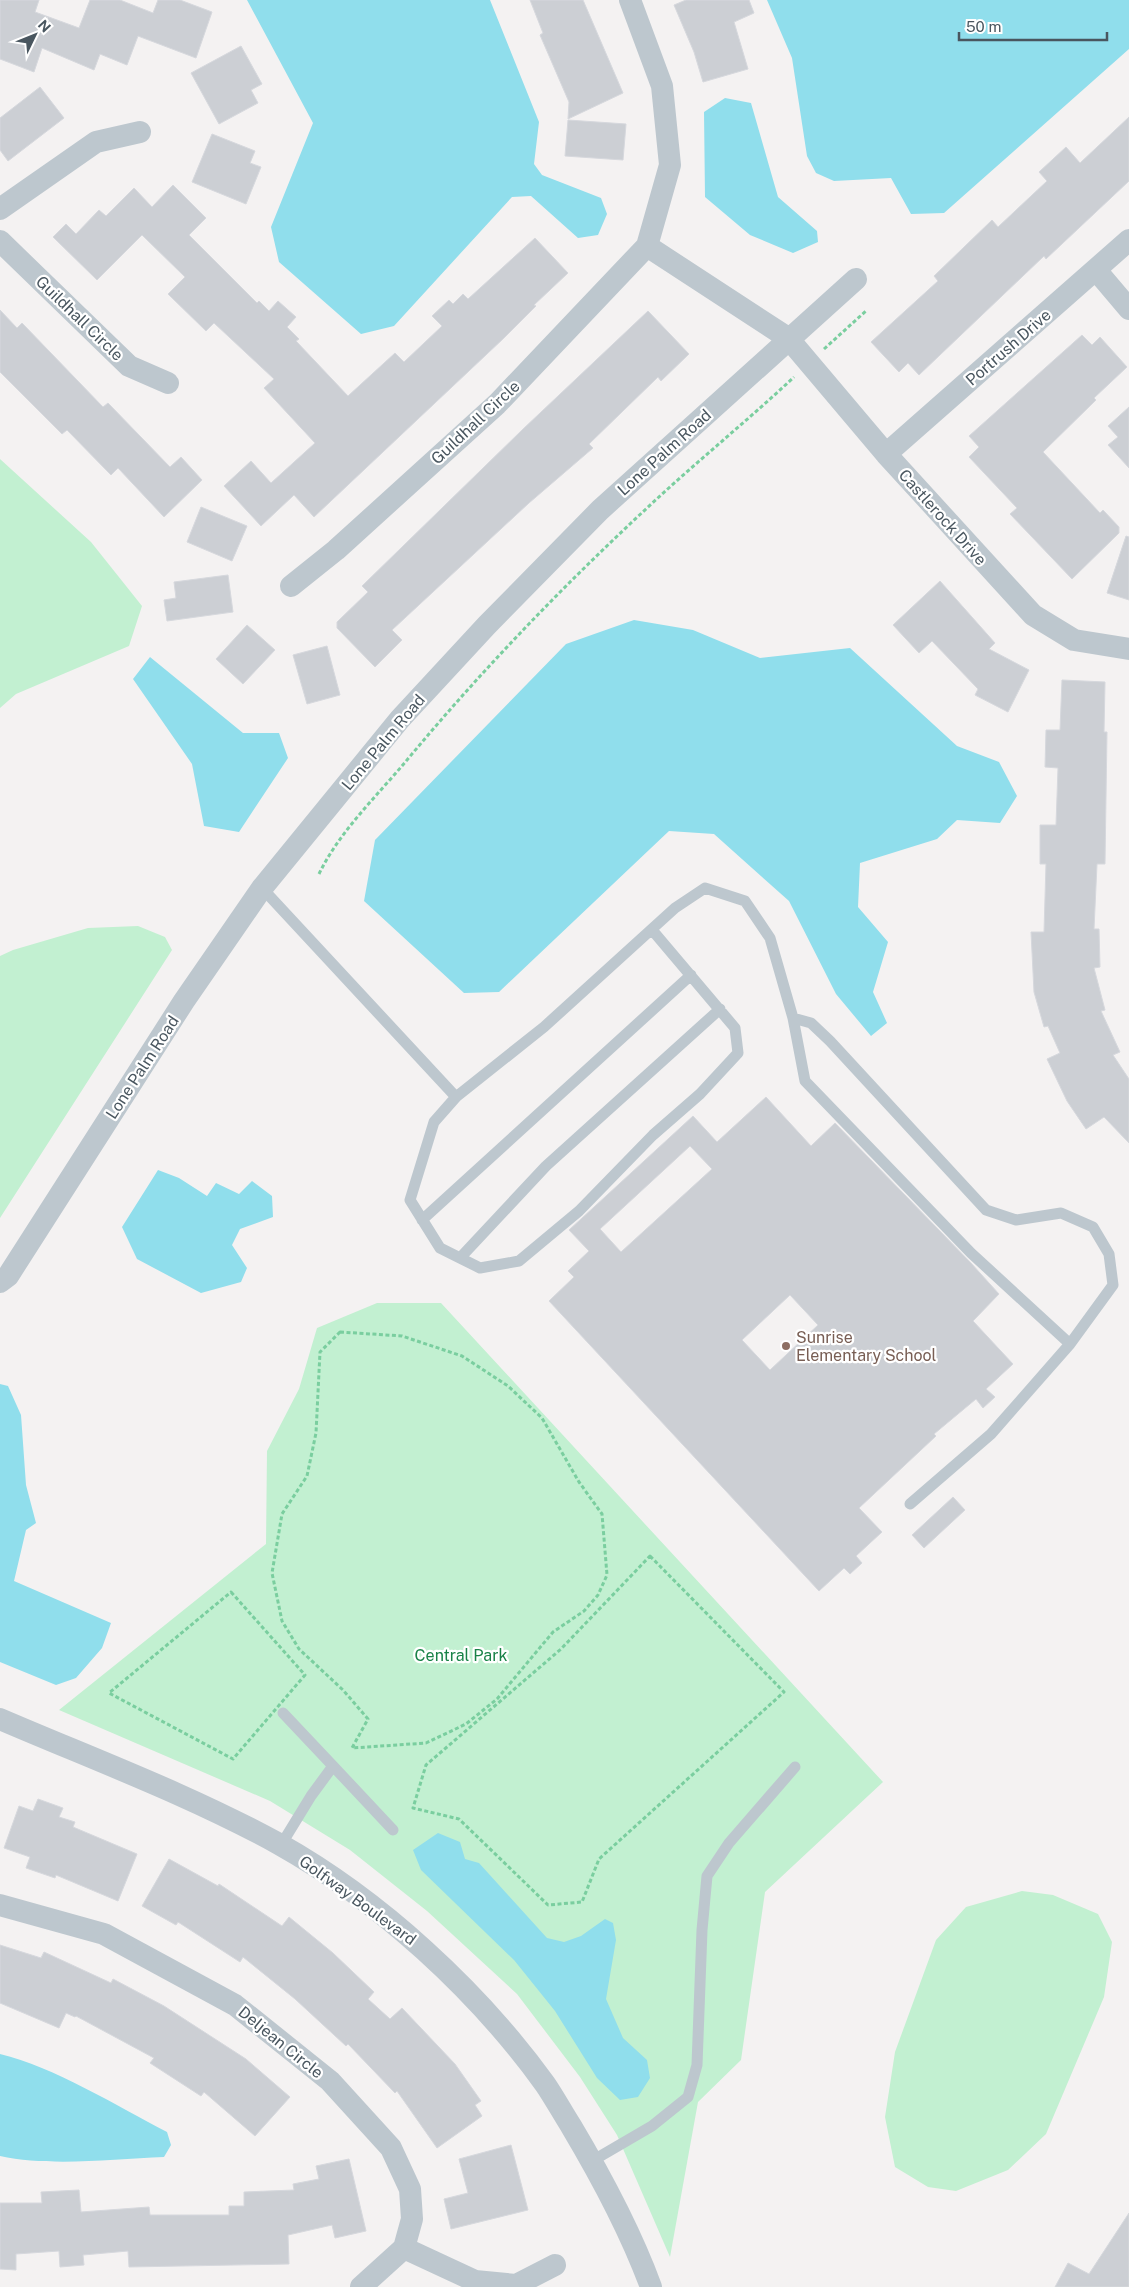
<svg xmlns="http://www.w3.org/2000/svg" width="1129" height="2287" font-family="'Public Sans',sans-serif">
	<rect width="100%" height="100%" fill="#f4f2f2"/>
	<path fill="#c2f0d1" d="M0 459 91 542 142 606 129 646 16 694 0 708Z
		M138 926 165 937 172 950 0 1218V956L13 950 88 928Z
		M377 1303H441L883 1782 765 1892 741 2060 698 2102 670 2257 617 2135 580 2077 517 1994 427 1911 350 1850 270 1801 59 1710 266 1544 267 1451 299 1389 317 1328Z
		M1022 1891 1053 1895 1098 1914 1112 1942 1104 1997 1046 2134 1008 2170 956 2191 928 2187 895 2167 885 2117 895 2052 936 1940 966 1907Z"/>
	<path fill="#90deec" d="M247 0H490L539 122 534 164 542 175 601 198 607 214 598 235 578 238 531 196 512 197 394 326 361 334 279 262 271 227 313 123Z
		M767 0H1129V49L944 213 911 214 891 178 834 181 816 173 807 156 792 58Z
		M725 98 751 103 778 197 817 231 818 242 793 253 750 235 705 197 704 112Z
		M634 620 693 630 760 658 850 648 957 746 999 762 1017 796 1000 823 957 820 937 839 860 863 858 907 888 942 873 992 887 1023 871 1036 836 994 789 901 714 834 669 831 499 992 464 993 364 901 375 840 566 644Z
		M150 657 243 733H279L288 758 239 832 204 826 192 764 133 679Z
		M158 1170 179 1178 207 1196 216 1183 239 1194 252 1181 272 1196 273 1217 240 1229 232 1245 247 1268 241 1282 201 1293 137 1259 122 1227Z
		M0 1384 8 1386 21 1415 26 1485 36 1523 26 1530 14 1581 111 1623 102 1648 76 1678 56 1685 0 1662Z
		M438 1833 460 1842 465 1859 479 1863 547 1938 564 1942 581 1936 605 1919 613 1923 616 1940 606 1999 623 2038 647 2060 650 2078 638 2097 620 2100 597 2078 555 2011 514 1960 421 1870 413 1850Z
		M0 2054C54 2067 117 2106 167 2132L171 2145 164 2157C113 2159 50 2167 0 2156Z"/>
	<path fill="#cccfd4" stroke="#d6d8dd" fill-rule="evenodd" d="M0 0H39L35 12 79 28 90 0H120L153 13 158 0H180L212 12 196 58 138 36 127 65 100 54 94 70 42 48 34 72 0 59Z
		M530 0H583L623 93 568 119 569 102 540 35 543 33Z
		M686 0H749L754 13 734 22 748 69 703 82 694 52 674 5Z
		M241 46 262 84 251 90 258 103 219 124 191 73Z
		M40 87 64 118 8 161 0 150V118Z
		M1129 117V181L1046 259 1044 256 919 375 908 363 899 372 871 342 938 281 934 276 992 220 998 227 1047 181 1039 172 1066 147 1080 163Z
		M568 120 626 124 623 160 565 156Z
		M212 134 255 151 250 163 261 167 246 204 192 182Z
		M173 185 206 218 189 235 257 303 259 301 269 311 278 301 296 317 287 327 299 339 296 341 348 396 395 353 404 362 442 326 432 316 449 300 453 304 463 294 468 299 535 238 568 273 534 305 536 306 504 338 314 517 294 495 261 526 224 486 251 461 271 483 315 443 264 388 274 379 214 323 206 331 168 294 185 277 142 235 97 280 53 237 66 224 76 234 99 210 106 216 134 188 152 207Z
		M0 310 17 328 22 323 103 407 108 403 170 467 181 457 202 480 164 517 118 468 111 475 67 430 62 434 0 372Z
		M648 311 689 354 661 381 658 377 589 444 593 448 529 503 392 630 402 640 375 667 337 628V622L368 592 362 586 522 430Z
		M1082 335 1092 345 1100 337 1127 367 1094 398 1096 400 1043 452 1100 513 1103 510 1119 527V533L1072 579 1010 514 1017 508 969 457 979 447 969 436Z
		M1129 407V468L1108 445 1118 437 1108 426Z
		M201 507 247 526 232 561 187 542Z
		M1126 536 1129 537V600L1107 593Z
		M228 575 233 612 167 621 164 600 176 598 174 582Z
		M940 581 995 643 989 649 1029 670 1008 712 975 695 978 689 932 641 919 653 893 625Z
		M247 625 275 650 243 684 216 659Z
		M327 646 340 695 307 704 293 655Z
		M1062 680 1105 682 1104 732H1107L1105 864H1097L1094 929H1099L1100 967 1094 968 1105 1010 1101 1011 1120 1052 1113 1055 1129 1079V1143L1104 1117 1086 1129 1067 1101 1047 1059 1060 1053 1048 1026 1044 1027 1034 992 1031 932H1044L1046 864H1040V825H1056L1058 768 1045 767 1046 730H1060Z
		M766 1097 811 1146 835 1123 971 1263 999 1294 973 1321 1013 1364 986 1389 995 1397 983 1408 976 1399 934 1434 936 1436 859 1508 882 1532 856 1556 862 1563 850 1574 844 1568 819 1591 549 1301 574 1277 568 1271 589 1251 569 1230 693 1116 717 1142ZM690 1146 712 1169 621 1252 600 1229ZM790 1295 818 1325 770 1370 742 1340Z
		M953 1497 965 1510 924 1548 912 1535Z
		M38 1799 63 1808 59 1817 75 1822 73 1827 137 1854 118 1901 56 1875 55 1878 26 1868 30 1857 4 1848 19 1806 33 1811Z
		M169 1859 218 1886 219 1884 282 1926 289 1917 333 1953 374 1992 368 1999 390 2019 402 2008 455 2064 481 2101 475 2105 482 2116 437 2148 397 2091 395 2093 348 2044 346 2046 295 1999 243 1957 240 1962 178 1922 176 1925 142 1906Z
		M0 1945 41 1958 44 1952 111 1983 113 1979 164 2006 246 2059 290 2097 255 2136 204 2092 201 2096 150 2063 154 2058 76 2016 75 2017 66 2013 59 2028 0 2003Z
		M511 2145 528 2210 451 2229 444 2199 468 2193 459 2159Z
		M349 2159 366 2231 335 2238 332 2225 288 2235 289 2264 129 2267 128 2251 83 2255 84 2265 60 2267 59 2251 16 2254V2270L0 2269V2203H42L41 2192 79 2190 81 2212 149 2207 150 2215H229V2206H244V2192L294 2190 293 2184 319 2179 316 2166Z
		M1129 2213V2287H1055L1068 2263 1089 2274Z"/>
	<g fill="none" stroke-linecap="round" stroke-linejoin="round">
		<path stroke="#7ace9f" stroke-width="3" stroke-dasharray="4 2.5" stroke-linecap="butt" d="M824 349 867 310
			M319 874C339 832 377 796 407 760 481 671 562 587 647 508 695 463 746 422 794 377
			M340 1332 402 1336 462 1356 508 1386 542 1418 579 1482 602 1514 607 1575 598 1595 584 1611 553 1632 497 1699 466 1724 426 1743 352 1748 368 1719 343 1690 299 1649 282 1621 272 1573 282 1514 307 1476 316 1433 320 1352Z
			M650 1556 784 1692 599 1859 582 1902 548 1905 459 1819 413 1808 426 1765 561 1649Z
			M231 1592 305 1675 233 1759 109 1693Z"/>
		<path stroke="#bdc7ce" stroke-width="11" d="M262 888 456 1097
			M653 931 735 1028 738 1053 700 1094 653 1135 579 1211 519 1261 480 1268 460 1258 546 1166 720 1009
			M422 1220 691 975
			M460 1258 440 1248 410 1200 434 1122 456 1097 544 1027 675 908 705 888 745 901 770 938 793 1018 805 1081 971 1253 1070 1344 1113 1285 1109 1254 1093 1227 1061 1213 1016 1220 986 1210 830 1041 811 1023 793 1018
			M910 1504 991 1434 1070 1344
			M283 1713 333 1766
			M281 1845 311 1796 333 1766 393 1830
			M592 2161 652 2126 688 2097 697 2065 702 1930 707 1876 729 1843 795 1767"/>
		<path stroke="#bdc7ce" stroke-width="22" d="M0 209 96 142 140 132
			M0 241 129 366 168 383
			M647 246 788 338 886 454 1033 615 1074 640 1129 649
			M1096 270 1129 309
			M886 454 1129 240
			M291 586 336 550 497 404 647 246 670 165 662 86 630 0
			M0 1282 8 1276 184 1001 262 888 400 719 487 625 600 510 856 279
			M0 1719C93 1759 190 1795 279 1844 379 1900 478 1991 545 2084 554 2097 562 2112 571 2126 602 2178 630 2230 651 2287
			M0 1905 104 1934 235 2005 330 2081 391 2148 410 2189 412 2219 404 2248 361 2287
			M404 2248 475 2281 516 2285 555 2265"/>
	</g>
	<circle fill="#8d6e63" stroke="#fff" stroke-width="2" cx="786" cy="1346" r="5"/>
	<g text-anchor="middle" stroke-width="4.5" stroke-linejoin="round" paint-order="stroke">
		<g font-size="16" fill="#49565f" stroke="#fff">
			<text transform="translate(80 318) rotate(44)" y="6">Guildhall Circle</text>
			<text transform="translate(1008 347) rotate(-41)" y="6">Portrush Drive</text>
			<text transform="translate(475 422) rotate(-43)" y="6">Guildhall Circle</text>
			<text transform="translate(664 452) rotate(-42)" y="6">Lone Palm Road</text>
			<text transform="translate(943 517) rotate(48)" y="6">Castlerock Drive</text>
			<text transform="translate(383 742) rotate(-50)" y="6">Lone Palm Road</text>
			<text transform="translate(142 1067) rotate(-57)" y="6">Lone Palm Road</text>
			<text transform="translate(358 1900) rotate(36)" y="6">Golfway Boulevard</text>
			<text transform="translate(281 2042) rotate(39)" y="6">Deljean Circle</text>
		</g>
		<g font-size="16" fill="#785e54" stroke="#fff" text-anchor="start">
			<text x="796" y="1343">Sunrise<tspan x="796" dy="18">Elementary School</tspan></text>
		</g>
		<g font-size="16" fill="#198247" stroke="#fff">
			<text x="461" y="1661">Central Park</text>
		</g>
	</g>
	<g transform="translate(35 35) rotate(47)" stroke="#ffffff" stroke-width="4" paint-order="stroke">
	<path d="M0-4L9 19L0 12L-9 19Z" fill="#49565f"/>
	<text y="-8" font-size="14" font-weight="bold" text-anchor="middle" fill="#49565f">N</text>
	</g>
	<path d="M959 32v8h148v-8" fill="none" stroke="#49565f" stroke-width="2.5"/>
	<text x="966" y="32" font-size="15" fill="#49565f" stroke="#ffffff" stroke-width="4" paint-order="stroke">50 m</text>
</svg>
